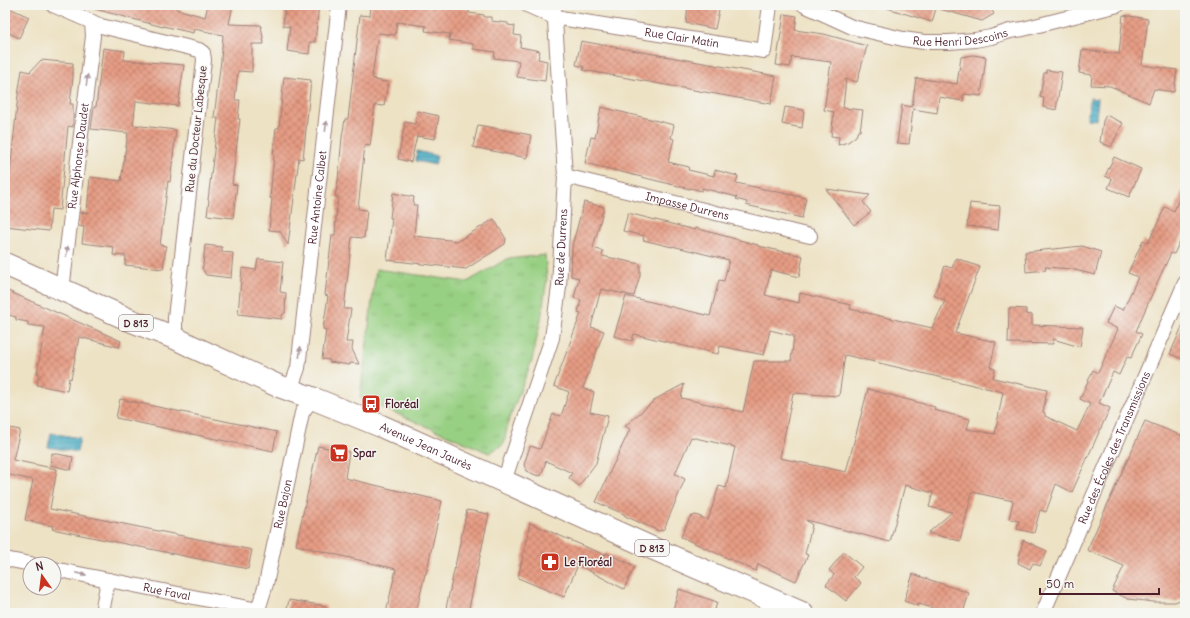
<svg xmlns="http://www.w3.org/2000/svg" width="1190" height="618" font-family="Delius,sans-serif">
	<defs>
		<pattern id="grass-tufts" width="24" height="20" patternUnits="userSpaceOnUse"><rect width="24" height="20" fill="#98d083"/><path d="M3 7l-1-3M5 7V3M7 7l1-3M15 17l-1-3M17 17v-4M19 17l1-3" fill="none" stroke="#84b271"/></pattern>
		<pattern id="water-rules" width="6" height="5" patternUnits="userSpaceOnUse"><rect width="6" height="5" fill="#40a8c1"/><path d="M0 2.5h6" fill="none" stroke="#38889d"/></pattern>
		<pattern id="building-cross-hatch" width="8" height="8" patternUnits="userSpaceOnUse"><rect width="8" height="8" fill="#e69c84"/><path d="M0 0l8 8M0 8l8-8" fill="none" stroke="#bc7f6c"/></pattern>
	</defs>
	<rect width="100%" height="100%" fill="#f6f6f2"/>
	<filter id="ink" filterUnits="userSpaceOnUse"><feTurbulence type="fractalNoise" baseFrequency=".025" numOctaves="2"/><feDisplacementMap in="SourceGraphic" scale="8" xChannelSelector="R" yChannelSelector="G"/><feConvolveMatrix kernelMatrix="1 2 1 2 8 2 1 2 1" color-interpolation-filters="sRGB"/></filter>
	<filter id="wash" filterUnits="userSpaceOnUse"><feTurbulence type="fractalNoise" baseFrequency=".012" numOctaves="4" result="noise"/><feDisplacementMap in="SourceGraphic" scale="16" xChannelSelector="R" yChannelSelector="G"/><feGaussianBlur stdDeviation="0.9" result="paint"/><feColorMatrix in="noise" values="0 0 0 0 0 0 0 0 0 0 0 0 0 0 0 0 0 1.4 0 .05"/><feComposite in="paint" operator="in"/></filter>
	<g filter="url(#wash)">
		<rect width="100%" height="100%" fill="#ede2c4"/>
		<path fill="url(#grass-tufts)" stroke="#717857" d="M545 255 547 278 541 319 532 360 508 422 504 444 489 453C446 434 403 417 360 398L376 269 467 282 507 259Z"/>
		<path fill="url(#water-rules)" stroke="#456476" d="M1090 98 1098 99 1096 120 1087 119Z
			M417 151 437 156 435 165 416 161Z
			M51 433 80 438 77 452 48 447Z"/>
		<g id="blocks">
			<path fill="url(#building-cross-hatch)" fill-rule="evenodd" d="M96 5H177L176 9 205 17 208 5H233L229 24 261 25 264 44H252V72L238 71 235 100H240L238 119H240L232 184 237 185 233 218 207 215 209 200H208L218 118H214L221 60 223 35 194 29 193 33 163 26V27L95 9Z
				M285 5H319L315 42H310L309 54 287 51 290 27 283 26Z
				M371 5H387L402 7V5H445L462 6 461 8 469 9V13L484 15V17H491V21L508 23V25L515 26 514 35 521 36 520 47 540 51 538 59 547 61 545 81 517 77 519 61 494 58 495 52 473 49V44L449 40 450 34 425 31 426 26 397 22 395 35 378 33 372 78 375 79V80L388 82 384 106 375 105 370 146 365 145 358 209 367 210 364 238 352 237 344 309H351L346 342H353L352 349 359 364 350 363V365L329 362 330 360 322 359 326 330 323 329 328 296 325 295 332 235H335L336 219 338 197H335L338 181 342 137 345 119H348L360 15 370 16Z
				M688 5H720L715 29 686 23Z
				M887 5H937L932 22 887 8Z
				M941 5H989L994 14 982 21 940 9Z
				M5 6 29 17 19 38 5 31Z
				M784 14 797 16 795 30 824 34 867 46 857 82 846 79 843 108 863 110 860 131H858L856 136 848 142 838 145 839 137 831 136 834 112 824 110 831 62 792 57 790 67 776 65Z
				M1123 15 1148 19 1142 65 1177 70 1174 92 1154 89 1149 103 1110 86 1091 85 1092 75 1079 73 1082 50 1119 54Z
				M581 41 776 76 771 104 583 70 584 67 576 65Z
				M103 48 125 51 124 60 184 65 178 106 136 101 133 125 176 130 170 182 168 181 160 245 166 246 163 269 125 265 126 256 113 255 114 247 82 243 84 227 78 226 80 212 87 213 90 177 121 181 128 133 91 129 94 107H96Z
				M973 55 986 57 981 96 964 94 963 101 939 97 937 113 913 109 909 144 897 143 902 105 912 107 916 78 957 84 961 57Z
				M41 60 73 63V77L70 104H73V127L68 126 60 210 51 209 49 231 5 226V192H8L18 95 22 70 30 72Z
				M1046 70 1062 72 1056 110 1043 107 1044 98 1040 97 1044 73H1046Z
				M284 77 311 80 303 159 299 158 288 245 280 231 269 230 272 198H270L274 156 273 155 276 128H279Z
				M601 107 674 125 671 138 674 139 668 162 689 167 688 170 714 176 715 170 738 176 736 183 806 198 802 218 746 205 747 202 736 199 737 197 702 188V191L690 188V189L585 163 591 137 595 138Z
				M785 107 804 110 802 128 782 124Z
				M417 111 439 116 435 139 417 136 411 162 398 159 405 122 415 124Z
				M1106 115 1123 123 1111 147 1100 142 1103 121Z
				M478 125 531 135 527 158 473 147Z
				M1114 157 1141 169 1129 197 1108 188 1112 179 1105 176Z
				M1185 184V230L1174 254 1171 253 1156 285 1136 331 1142 334 1131 358 1127 357 1119 375 1113 372 1099 403 1110 408 1072 492 1056 484 1046 512 1040 510 1034 533 1017 529 1019 521 1009 519 1013 501 972 492 960 541 928 533 952 512 929 507 933 493 905 485 890 542 806 520 812 525 805 554 808 555 796 581 758 564 756 571 681 537 690 517 696 515 708 520 719 486 726 488 735 447 691 437 675 474 685 479 664 529 659 531 625 516 624 514 596 502 630 429 625 426 656 399 684 384 681 398 743 412 754 361H791L794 336 770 330 764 355 720 346 718 354 634 334 632 341 614 336 626 296 710 316 719 280 724 281 729 260 672 246V247L643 240 644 236 623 231 628 213 695 230V228L758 245V246L803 256 799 277 771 270 765 295 799 303 800 293 851 305 850 309 932 328 945 301 934 295 945 266 952 268 956 258 980 267 955 333 996 342 990 367 995 369 993 378 1047 390 1043 412 1045 413V416L1077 431 1090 404 1080 399 1093 370 1098 373 1118 329 1106 323 1114 306 1123 310 1138 277 1128 273 1143 240 1148 243 1165 207 1174 211ZM845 355 1003 392 995 434 967 429 970 419 934 410 935 407 868 389 846 472 780 458 793 393 839 396Z
				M826 189 870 195 863 202 871 212 854 225Z
				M393 193 414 197 413 205H417L414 236 458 241 494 219 506 239 505 244 466 269 387 260 392 218H390Z
				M584 202 604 207 593 248 603 251 602 256 640 264V275L634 296 601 289 591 327 604 331 583 388 594 392 590 412 608 416 596 463 579 486 569 478 572 473 546 461 541 476 538 475V476L526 471 525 467 524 465 530 446 540 449 553 414 561 416 569 392 554 386 581 313 578 312 581 300 574 298 579 278 571 276 572 246Z
				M970 203 1000 206 998 230 967 226Z
				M205 245 222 247V252L233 253 231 278 206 275 202 268 203 266Z
				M1082 246 1101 252 1095 275 1071 269 1045 267 1046 270 1026 272 1025 252Z
				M258 259 283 262 280 292 286 293 285 313 282 315V319L238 314 242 268 256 270Z
				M8 291 121 341 119 347 79 337 71 379 69 378 67 391 37 385 39 373H37L45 327 28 325V322L16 320V317L5 314Z
				M1009 308 1026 309V314L1032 315V325L1083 327 1080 347 1053 339V344L1008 343Z
				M1185 320V360L1170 354Z
				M120 399 277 432 273 451 116 418Z
				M1145 421 1185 437V598L1175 602H1154L1128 599 1112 591 1124 566 1087 550Z
				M5 427 20 430 13 460 57 469 50 509 252 550 248 569 52 529 53 526 25 520 33 480 5 474Z
				M318 446 349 452 345 478 442 501 426 574H425L416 613H386L396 569 296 545Z
				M52 453 73 457 71 470 50 465Z
				M467 510 489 514 468 613H445Z
				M530 523 605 555 606 553 635 566 624 589 578 565 564 597 518 578Z
				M1023 540 1047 551 1040 566 1033 563 1030 569 1018 563Z
				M844 552 862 567 854 577 861 583 846 601 826 585 834 575 829 570Z
				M913 574 969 593 963 613H948L919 604 918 606 904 601Z
				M679 589 717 602 714 613H672Z
				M289 600 326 606V613H286Z"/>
		</g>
	</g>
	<g filter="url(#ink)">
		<use href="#blocks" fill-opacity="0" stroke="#9c8078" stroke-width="1"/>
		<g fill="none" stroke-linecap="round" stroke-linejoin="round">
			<g stroke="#9c8078" stroke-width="16">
				<g id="street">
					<path d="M53 5 101 26 199 50 203 53 204 60 175 318V338"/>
					<path id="s1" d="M527 5 554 17 764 51 770 5"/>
					<path id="s2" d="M804 5 852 27 903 39 924 42H949L975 40 991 37 1010 31 1023 29 1118 5"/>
					<path id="s3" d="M565 176 810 236"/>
					<path id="s4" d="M62 290 93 36 92 22"/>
					<path id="s5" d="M290 390 298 368 339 5"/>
					<path id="s6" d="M504 481 552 338 559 287 565 176 554 5"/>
					<path d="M5 559 31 564"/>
					<path id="s7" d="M54 569 258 610"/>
					<path d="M102 613 108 580"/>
					<path id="s8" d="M257 613 266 584 302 413 312 398"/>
					<path id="s9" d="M1043 613 1185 283"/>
				</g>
			</g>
			<g stroke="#9c8078" stroke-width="24">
				<g id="primary">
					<path id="s10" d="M5 264 132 321 175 338 193 347 276 385 312 398 381 426 645 545 802 613"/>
				</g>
			</g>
			<use href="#street" stroke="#fff" stroke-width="14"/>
			<use href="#primary" stroke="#fff" stroke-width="22"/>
		</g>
		<defs><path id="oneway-solid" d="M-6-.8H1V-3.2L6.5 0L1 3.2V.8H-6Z"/></defs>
		<g fill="#ae9aa0">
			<use href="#oneway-solid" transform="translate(87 80) rotate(-83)"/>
			<use href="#oneway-solid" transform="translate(326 126) rotate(-83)"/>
			<use href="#oneway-solid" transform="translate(67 251) rotate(-83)"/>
			<use href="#oneway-solid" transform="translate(300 352) rotate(-83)"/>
			<use href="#oneway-solid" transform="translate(81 574) rotate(12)"/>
		</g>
	</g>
	<defs>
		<g id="bus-square" transform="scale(1)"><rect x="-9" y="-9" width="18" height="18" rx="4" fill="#c8321e" stroke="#f6f6f2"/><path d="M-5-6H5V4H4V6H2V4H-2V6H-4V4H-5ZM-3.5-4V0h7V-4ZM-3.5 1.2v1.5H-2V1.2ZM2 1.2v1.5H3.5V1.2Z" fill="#fff"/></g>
		<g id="supermarket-square" transform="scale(1)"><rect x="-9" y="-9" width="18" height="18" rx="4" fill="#c8321e" stroke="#f6f6f2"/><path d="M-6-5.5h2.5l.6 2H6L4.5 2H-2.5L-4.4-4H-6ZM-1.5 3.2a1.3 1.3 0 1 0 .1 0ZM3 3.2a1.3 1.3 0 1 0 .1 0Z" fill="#fff"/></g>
		<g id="pharmacy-square" transform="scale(1)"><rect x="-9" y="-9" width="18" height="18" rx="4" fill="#c8321e" stroke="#f6f6f2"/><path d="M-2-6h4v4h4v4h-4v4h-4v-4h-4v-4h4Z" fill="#fff"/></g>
	</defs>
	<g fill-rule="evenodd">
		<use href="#bus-square" x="371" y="404"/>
		<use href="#supermarket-square" x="339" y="453"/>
		<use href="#pharmacy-square" x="550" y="562"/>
	</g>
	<g text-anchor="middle" stroke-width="3" stroke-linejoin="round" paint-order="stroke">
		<g fill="#f6f6f2" stroke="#7e6067" stroke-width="1">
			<rect x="119" y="315" width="34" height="16" rx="3"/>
			<rect x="635" y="540" width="34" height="16" rx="3"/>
		</g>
		<g font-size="10" font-weight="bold" fill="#4a1f2b">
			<text x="136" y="327">D 813</text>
			<text x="652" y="552">D 813</text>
		</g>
		<g font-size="11" fill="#4a1f2b" stroke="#f6f6f2">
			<text dy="4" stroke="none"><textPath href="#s2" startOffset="163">Rue Henri Descoins</textPath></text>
			<text dy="4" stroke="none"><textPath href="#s1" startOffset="159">Rue Clair Matin</textPath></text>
			<text transform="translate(196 129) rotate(-84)" y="4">Rue du Docteur Labesque</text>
			<text dy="4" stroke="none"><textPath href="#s4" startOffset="135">Rue Alphonse Daudet</textPath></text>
			<text dy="4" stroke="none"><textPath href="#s5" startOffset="195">Rue Antoine Calbet</textPath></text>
			<text dy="4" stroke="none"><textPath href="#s3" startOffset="126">Impasse Durrens</textPath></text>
			<text dy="4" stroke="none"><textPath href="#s6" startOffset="242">Rue de Durrens</textPath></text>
			<text dy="4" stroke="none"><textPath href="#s10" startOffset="459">Avenue Jean Jaurès</textPath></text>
			<text dy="4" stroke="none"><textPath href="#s9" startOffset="180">Rue des Écoles des Transmissions</textPath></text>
			<text dy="4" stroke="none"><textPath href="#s8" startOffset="112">Rue Bajon</textPath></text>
			<text dy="4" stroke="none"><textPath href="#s7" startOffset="115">Rue Faval</textPath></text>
		</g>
		<g font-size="11" font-weight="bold" fill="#4a1f2b" stroke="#f6f6f2" text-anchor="start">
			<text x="385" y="408">Floréal</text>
			<text x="353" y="457">Spar</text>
			<text x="564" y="566">Le Floréal</text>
		</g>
	</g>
	<rect width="1190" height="618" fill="none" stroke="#f6f6f2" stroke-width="20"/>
	<g transform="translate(42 576) rotate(346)"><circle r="19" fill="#f6f6f2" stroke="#b1a0a2"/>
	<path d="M0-3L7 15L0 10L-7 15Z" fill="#c8321e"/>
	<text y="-6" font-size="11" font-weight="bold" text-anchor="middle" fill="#4a1f2b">N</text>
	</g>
	<path d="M1040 588v6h119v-6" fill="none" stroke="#4a1f2b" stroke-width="2"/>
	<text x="1046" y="588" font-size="12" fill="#4a1f2b" stroke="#f6f6f2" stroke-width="3" paint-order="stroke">50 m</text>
</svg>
